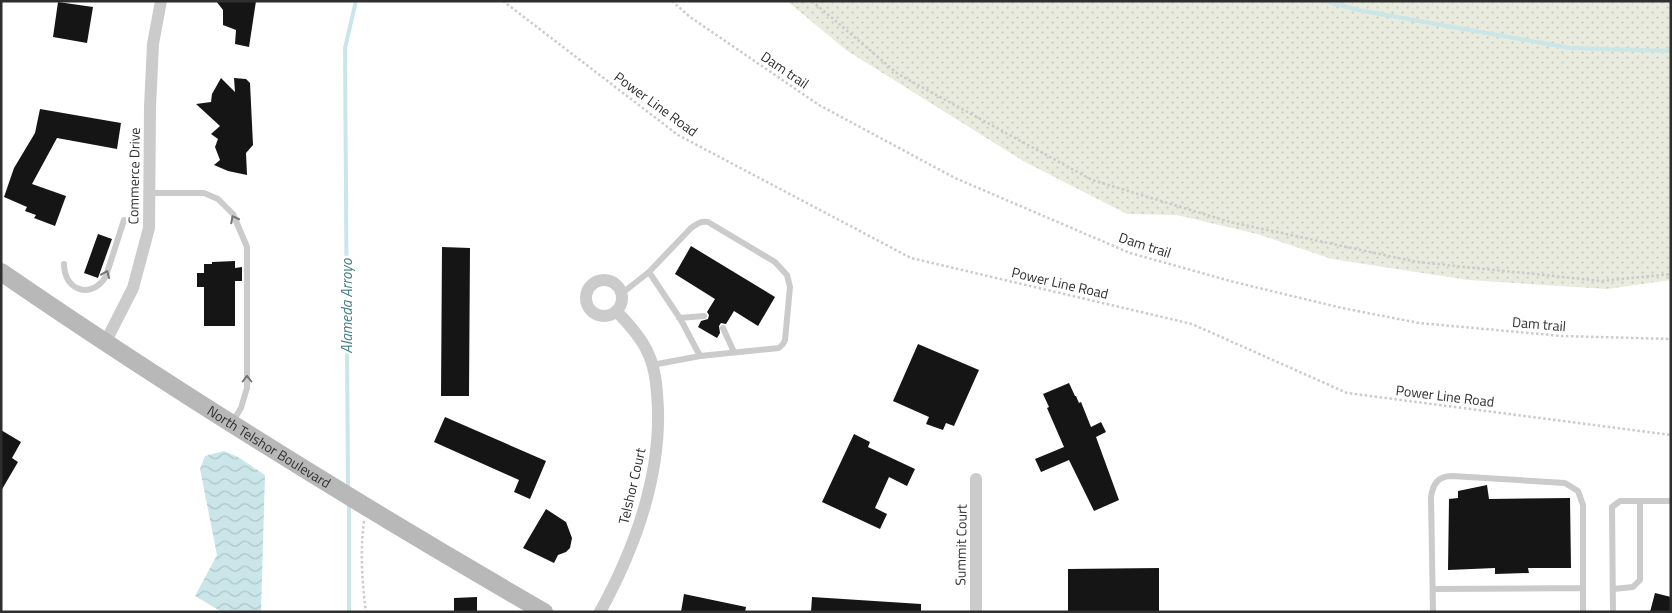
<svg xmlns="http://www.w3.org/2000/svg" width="1672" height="613" font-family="'Titillium Web',sans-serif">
	<defs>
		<pattern id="grass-dots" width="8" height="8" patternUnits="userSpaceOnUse" patternTransform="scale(1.25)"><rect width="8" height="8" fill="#e8ebdd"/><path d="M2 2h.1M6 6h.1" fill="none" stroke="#c7cabe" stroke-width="1.8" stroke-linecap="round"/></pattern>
		<pattern id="water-waves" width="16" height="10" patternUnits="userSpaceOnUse" patternTransform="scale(1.25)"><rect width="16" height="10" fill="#cae6e9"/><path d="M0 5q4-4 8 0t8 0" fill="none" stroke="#aec6c8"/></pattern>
	</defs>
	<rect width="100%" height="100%" fill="#fff"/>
	<path fill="url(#grass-dots)" d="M787 1H1671V280L1607 289 1468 280 1332 259 1257 234 1177 215 1127 214 1023 161 846 50Z"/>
	<path fill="url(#water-waves)" d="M224 451 238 457 265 475 261 612H222L195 596 217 555 200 469 205 456Z"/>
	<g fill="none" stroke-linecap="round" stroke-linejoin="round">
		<path stroke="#cae6e9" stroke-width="4" d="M1325 1 1358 10 1570 48 1671 51
			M348 490 345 48 356 1
			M349 502V612"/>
	</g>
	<path fill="#151515" d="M216 1H256L249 47 235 44 236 30 223 25V10Z
		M58 2 93 7 87 43 53 37Z
		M221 78 235 92 234 78 246 79 250 83 253 145 246 153 247 175 228 171 214 165 220 160 215 147 218 139 211 134 220 126 196 104 211 102 212 94Z
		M40 109 121 123 117 149 57 138 32 184 66 196 55 226 34 218 36 215 25 211 27 207 4 197 14 168 35 133Z
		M98 234 112 239 98 278 84 273Z
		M691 246 775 297 758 326 734 311 726 324 721 323 719 326 720 333 717 338 698 327 701 321 708 319 709 315 707 312 715 299 675 274Z
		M442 247 470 248 469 396H441Z
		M235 261V268L242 267V281H235V326H204V287H197V273H204V264H212V262Z
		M918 344 979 370 954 426 946 423 943 430 926 424 929 417 893 401Z
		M1069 383 1075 396H1076L1079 403 1081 402 1091 427 1101 422 1106 432 1096 437 1119 500 1094 511 1069 460 1041 472 1035 459 1064 447 1047 408 1049 407 1043 394Z
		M445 417 546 461 530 499 514 492 519 480 434 442Z
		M1 430 21 442 12 458 18 462 1 491Z
		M854 434 870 442 868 447 915 469 907 486 889 477 875 508 887 514 880 529 822 502Z
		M1487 485 1489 499 1570 498 1571 568H1528L1529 573 1495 574V568L1448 570 1449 499 1458 498V491Z
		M546 509 566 522 572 538 570 548 566 552 558 555 554 563 523 548Z
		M1159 568V612H1068V569Z
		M1655 593 1671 597V612H1650Z
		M684 594 746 607 745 612H681Z
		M477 597V612H454V598Z
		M812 597 921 604V612H811Z"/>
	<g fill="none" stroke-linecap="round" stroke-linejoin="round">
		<path stroke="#cbcbcb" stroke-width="2.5" stroke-dasharray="2.5 2.5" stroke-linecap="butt" d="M503 1 678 135 911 258 1192 324 1347 393 1671 435
			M672 1 690 17 819 105 955 178 1130 253 1234 282 1342 308 1419 323 1562 336 1671 339
			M812 1 898 74 1092 180 1230 222 1417 262 1602 281 1671 274
			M364 521C360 552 362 582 366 612"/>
		<path stroke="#cbcbcb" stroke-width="6" d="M150 193H204L218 199 233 214 247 247V388L241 408 232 423
			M64 264C64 291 92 300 106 276L124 220
			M649 272 681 320 700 356
			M621 294 649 272 691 228C697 224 700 221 708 222L775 262 787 275 790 287 785 340 783 344 779 348 700 356 652 365
			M679 318 704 316
			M723 328 734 352
			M1433 589 1583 588
			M1613 589 1633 587 1640 580V501
			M1433 612 1431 497C1433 484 1438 476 1452 476L1565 483 1578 491 1583 505V612
			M1613 612 1612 507 1620 501H1671"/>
		<path stroke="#cbcbcb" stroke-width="12" d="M586 298a18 18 0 1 1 36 0a18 18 0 1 1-36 0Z
			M105 343 133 288 149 228 150 107 153 44 161 1
			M600 612C634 550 660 481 658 409 657 390 656 370 648 353 641 337 628 323 616 311
			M976 612V479"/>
		<path stroke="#b8b8b8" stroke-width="18" id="s1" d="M1 272C177 393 359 505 544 612"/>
	</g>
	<defs><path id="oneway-chevron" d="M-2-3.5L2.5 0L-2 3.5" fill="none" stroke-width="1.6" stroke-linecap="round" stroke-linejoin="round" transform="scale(1.25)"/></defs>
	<g stroke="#757575">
		<use href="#oneway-chevron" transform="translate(234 219) rotate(-117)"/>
		<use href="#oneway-chevron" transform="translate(106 274) rotate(-67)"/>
		<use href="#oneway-chevron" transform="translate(247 379) rotate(-90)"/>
	</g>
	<g text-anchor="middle" stroke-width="5" stroke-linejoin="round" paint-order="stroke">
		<g font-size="14" fill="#2e2e2e" stroke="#fff">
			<text transform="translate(785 70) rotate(34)" y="5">Dam trail</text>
			<text transform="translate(656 104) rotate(36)" y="5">Power Line Road</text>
			<text transform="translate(134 176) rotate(-89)" y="5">Commerce Drive</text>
			<text transform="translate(1145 245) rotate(18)" y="5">Dam trail</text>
			<text transform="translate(1060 283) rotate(13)" y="5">Power Line Road</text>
			<text transform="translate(1539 324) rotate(5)" y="5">Dam trail</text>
			<text transform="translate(1445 396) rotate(7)" y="5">Power Line Road</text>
			<text dy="5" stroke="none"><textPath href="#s1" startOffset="320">North Telshor Boulevard</textPath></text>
			<text transform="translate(632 486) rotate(-77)" y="5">Telshor Court</text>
			<text transform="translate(961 545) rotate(-89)" y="5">Summit Court</text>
		</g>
		<g font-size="15" font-style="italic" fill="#407e85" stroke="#fff">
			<text transform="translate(347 306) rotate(-90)" y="5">Alameda Arroyo</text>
		</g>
	</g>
	<rect width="1672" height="613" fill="none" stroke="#2e2e2e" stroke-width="5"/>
</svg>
